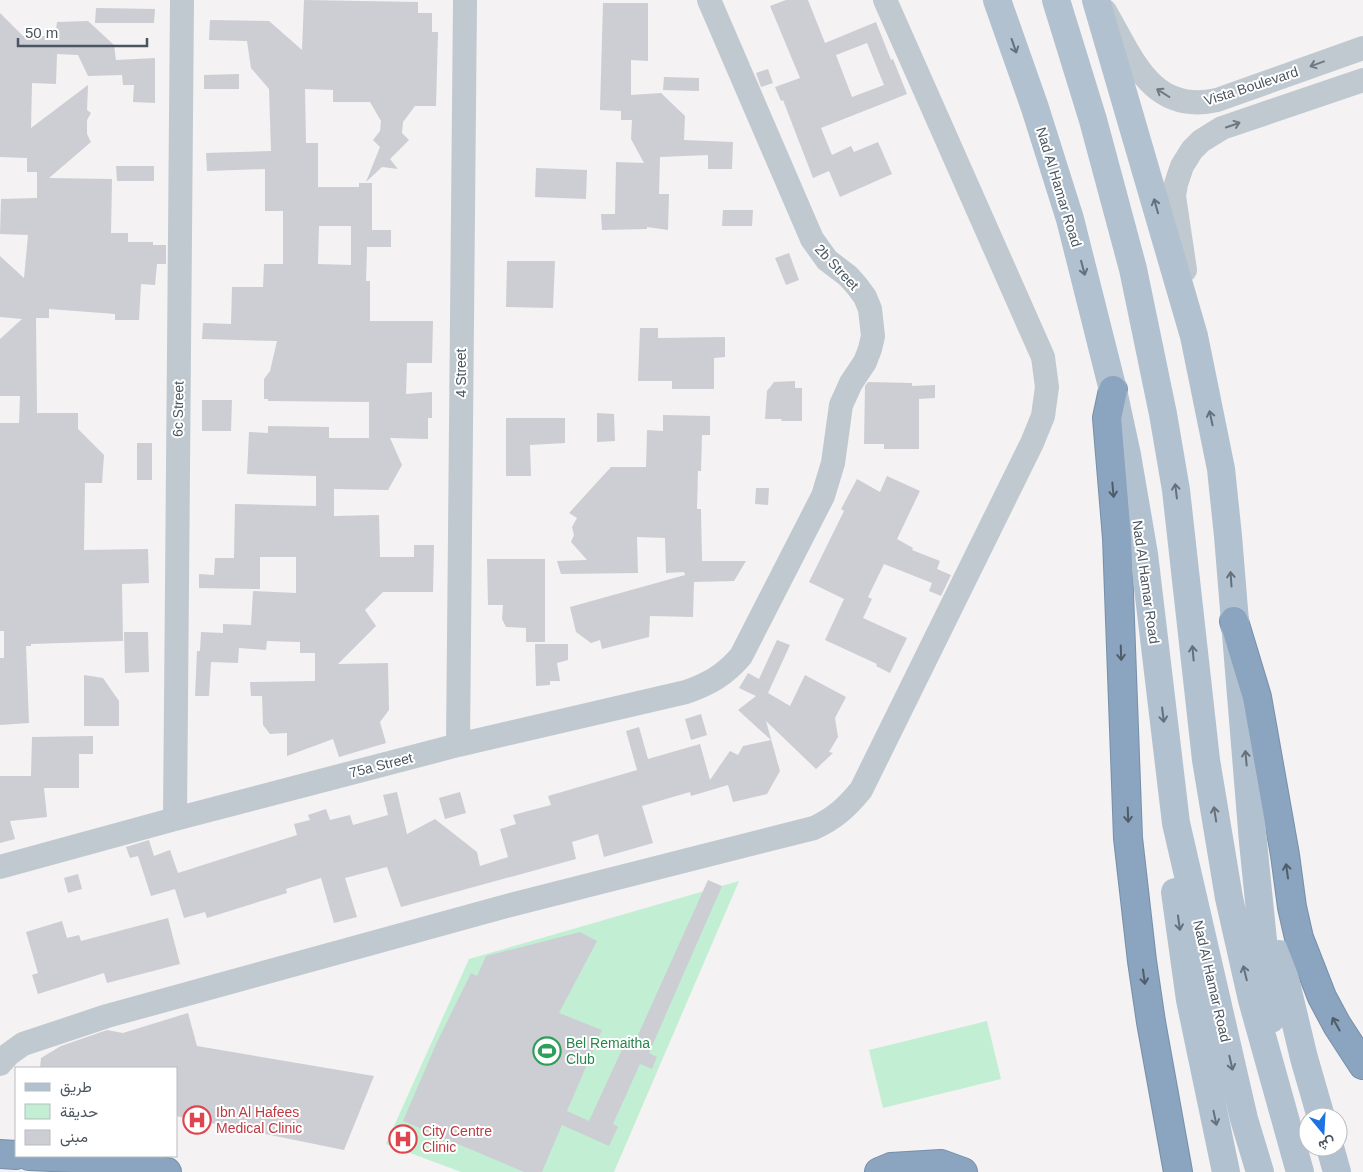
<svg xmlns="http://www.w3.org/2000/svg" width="1363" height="1172" font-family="Helvetica,Vazirmatn,sans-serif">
	<rect width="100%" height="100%" fill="#f4f2f2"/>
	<path fill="#c2efd4" d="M739 881 614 1172H461L386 1144 469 959Z
		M987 1021 1001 1079 883 1108 869 1050Z"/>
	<path fill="#ccced4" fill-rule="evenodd" d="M304 0 418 2V13H432V32H438L436 106H415L403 122 402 133 409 140 390 159 398 169 382 167 366 182 380 147 373 140 380 131 381 121 370 102H333V90L305 89 306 143H318V187H359V183H372V230H391V247H367L366 281H370V321H433L432 363H407L406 394 432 392V418H428V439L390 438 402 465 388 490 334 489V516L379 515 380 557H414V545H434L433 592H383L365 610 376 626 338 664 388 663 389 710 380 722 386 743 339 757 333 739 287 756V733L270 734 263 725 262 696H251L250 682 315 681V653H300V642L267 641 266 650 239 648 238 663 211 662 209 696H195L197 651H200L201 632 223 633V624L251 625 253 591 296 593V557H260V589L199 588V574L214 575 215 558H234L235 504 316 506V476L247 474 249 432 268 433V426L329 427V438H369V402L268 401V399H264V379L270 371 277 341 202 339 203 323 231 324 232 287H263L264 264H283V211H265V169L207 171 206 153 271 151 269 89 251 68 247 41 209 40 210 20 269 21 302 50ZM319 226H351V265L318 264Z
		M786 0H808L825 43 876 22 891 60 893 59 907 94 821 128 832 155 851 146 854 152 878 142 892 174 840 197 829 171 813 178 783 100 781 101 775 87 800 78 770 6ZM867 43 884 85 852 97 836 55Z
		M603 3H648V61L631 60V95L661 93 685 116 684 140 733 142 732 169H708V155L660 157 659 194H669L668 230 647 227V229L602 230 601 214H615L616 162 644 163 631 139 632 120H621V111L600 110Z
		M96 8 155 9 154 23H95Z
		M0 13 23 36H55L57 22 88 21 114 45 116 60 155 58V103L133 102 134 85H123L122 75 88 76 78 55 57 54 56 84 32 83 31 128 88 85 87 110 91 113 87 120V134L91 142 49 178 112 179 111 233H128V242H153V245H166V264H157L155 285 141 284 139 320H115V314L49 309V318H36L37 413H78V429L104 455 102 483H85L84 550 148 549 149 583 122 584 123 641 31 644V646H26L29 723 0 725V658H4V631H0V423H19L20 396H0V339L22 319 0 317V256L24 278 28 235 0 234 1 199 37 198V172H27V158L0 157Z
		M768 69 773 83 761 87 756 73Z
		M239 74V89H204V75Z
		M664 77 699 78V91L663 90Z
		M116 166H154V181H117Z
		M536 168 587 170 586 199 535 197Z
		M723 210H753L752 226H722Z
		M789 253 799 280 786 285 775 258Z
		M507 261H555L553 308 506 307Z
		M640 328H658V338L725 337V357L714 358V389H672V381H638Z
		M795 381V388H802V421H781L782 419H765L767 391 774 382Z
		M868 382 912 383V386L935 385V398L919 399V449H884V444H864L865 386Z
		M202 400H232L231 431H202Z
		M597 413 614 414 615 441 597 442Z
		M663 415 710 416V435H702L701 471H698L697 509H701L702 561H746L734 581 694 582 693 617 650 616 649 637 602 649 600 640 591 643 576 632 570 607 685 575 684 572 666 573 665 538 637 537 638 573 561 574 557 561 587 560 571 542 574 535 572 527 577 518 569 513 611 467H646L647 430 663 431Z
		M506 418H565V443L530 445 531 476H506Z
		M137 443H152V480H137Z
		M887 476 920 491 897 539 913 548 912 550 940 561 937 569 951 575 941 596 929 591 932 583 884 564 868 597 872 599 863 618 907 638 890 673 876 666 877 664 825 640 844 599 809 582 844 511 841 509 857 479 880 492Z
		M756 488H769L768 505 755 504Z
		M487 559H545V642H526V628L506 627 502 619 503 605H488Z
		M124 632H148L149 672 125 673Z
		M777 640 790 645 768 693 790 706 805 675 846 697 835 718 838 737 829 752 833 753 816 769 766 721 780 771 767 794 733 802 728 785 691 796 690 792 642 806 653 843 604 857 598 834 572 842 576 859 401 907 387 867 345 878 357 917 334 923 321 878 286 889 287 893 207 918 205 912 184 918 175 889 151 896 138 856 130 858 126 847 149 840 154 856 170 850 178 873 297 835 294 824 310 820 308 815 326 809 330 820 350 815 353 825 388 815 383 795 397 792 407 834 435 819 477 852 480 866 508 857 500 829 516 824 513 815 551 805 548 796 637 770 626 731 639 727 648 759 700 744 710 780 730 751 738 755 743 746 771 740 738 710 756 696 739 688 748 673 759 679Z
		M535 644H568V660L557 663 560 681H550V685L536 686Z
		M84 675 103 678 119 701V726H84Z
		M701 714 707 735 691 740 685 719Z
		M93 736V754H79V788H44L47 817 10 821 15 839 0 843V776H31L32 737Z
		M460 792 466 813 445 819 439 798Z
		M78 874 82 889 68 893 64 878Z
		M708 880 722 886 649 1053 657 1057 652 1069 640 1064 613 1124 618 1127 609 1146 562 1125 542 1172H524L403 1121 437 1042 471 973 477 976 486 956 580 932 597 941 559 1013 602 1030 567 1111 589 1121 625 1043 633 1046Z
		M168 918 180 964 107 983 104 973 38 994 32 975 38 973 26 932 62 921 67 938 79 935 81 941Z
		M188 1013 197 1046 374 1076 344 1150 176 1116V1068H40L41 1058 61 1046 107 1030 123 1033Z"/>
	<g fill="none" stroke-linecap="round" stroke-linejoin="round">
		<g stroke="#768faa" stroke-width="30">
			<path id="highway" d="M1113 390 1107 418 1117 538 1128 838 1142 961 1151 1022 1178 1172
				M1234 621 1257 697 1285 855 1292 907 1299 938 1322 997 1337 1025 1363 1065
				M0 1154 16 1155
				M29 1156 95 1159 167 1172
				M879 1172 891 1167 941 1164 963 1172"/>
		</g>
		<path stroke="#c0c9d0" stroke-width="24" d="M1105 11C1132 57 1151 115 1217 100L1363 48
			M1185 270 1174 196 1176 184 1182 166 1192 150 1201 141 1222 128 1363 80
			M458 745 465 0
			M175 819 182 0
			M0 867 175 819 458 745 686 692C709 684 725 675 741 656L823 496 833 463 841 405 851 383 865 362 870 349 873 336 870 309 865 297 857 286 848 276 827 260 812 239 709 0
			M0 1064 9 1054 23 1044 107 1016 503 907 814 828C835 818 846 808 861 790L1032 443 1043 416 1047 387 1043 357 885 0"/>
		<path stroke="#b2c1cf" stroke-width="28" d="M997 0 1035 108 1070 219 1113 390 1127 455 1144 554 1176 823 1244 1119 1260 1172
			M1056 0 1093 120 1133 269 1163 414 1176 490 1206 760 1229 898 1252 1000 1300 1172
			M1096 0 1194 336 1221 469 1228 536 1253 842 1271 1019
			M1175 892 1190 1000 1226 1172
			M1279 954 1304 1058 1321 1117
			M1330 1147 1337 1172"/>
		<use href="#highway" stroke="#8ba4bf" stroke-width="28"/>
	</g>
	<defs><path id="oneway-shaft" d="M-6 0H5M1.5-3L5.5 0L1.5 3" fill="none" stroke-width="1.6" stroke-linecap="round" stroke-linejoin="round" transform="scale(1.25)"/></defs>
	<g stroke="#64707b">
		<use href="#oneway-shaft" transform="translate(1014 46) rotate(71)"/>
		<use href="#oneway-shaft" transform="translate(1156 206) rotate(-106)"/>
		<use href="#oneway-shaft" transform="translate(1083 268) rotate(75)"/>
		<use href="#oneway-shaft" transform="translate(1211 418) rotate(-102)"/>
		<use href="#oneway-shaft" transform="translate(1176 491) rotate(-97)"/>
		<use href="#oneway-shaft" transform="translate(1231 579) rotate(-94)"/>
		<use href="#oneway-shaft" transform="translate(1193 653) rotate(-95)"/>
		<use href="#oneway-shaft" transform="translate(1163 715) rotate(83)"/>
		<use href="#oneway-shaft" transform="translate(1246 758) rotate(-95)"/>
		<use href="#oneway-shaft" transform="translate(1215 814) rotate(-99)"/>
		<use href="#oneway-shaft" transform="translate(1179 923) rotate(82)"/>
		<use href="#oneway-shaft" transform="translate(1245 973) rotate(-104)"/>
		<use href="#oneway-shaft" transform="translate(1231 1063) rotate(77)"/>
		<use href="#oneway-shaft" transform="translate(1215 1118) rotate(78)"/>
	</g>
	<g stroke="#6d7881">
		<use href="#oneway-shaft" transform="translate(1317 64) rotate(160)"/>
		<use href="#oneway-shaft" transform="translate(1163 93) rotate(-148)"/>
		<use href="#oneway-shaft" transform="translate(1233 125) rotate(-19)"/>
	</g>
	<g stroke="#505d69">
		<use href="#oneway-shaft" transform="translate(1113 490) rotate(85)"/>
		<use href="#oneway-shaft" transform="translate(1121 653) rotate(88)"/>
		<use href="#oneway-shaft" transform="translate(1128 815) rotate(88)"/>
		<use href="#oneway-shaft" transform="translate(1287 871) rotate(-98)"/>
		<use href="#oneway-shaft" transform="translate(1144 977) rotate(82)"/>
		<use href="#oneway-shaft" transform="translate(1336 1024) rotate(-119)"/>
	</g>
	<defs>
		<g id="stadium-ring" transform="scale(1.4375)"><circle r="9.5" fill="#fff" stroke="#2e9e5b" stroke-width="1.5"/><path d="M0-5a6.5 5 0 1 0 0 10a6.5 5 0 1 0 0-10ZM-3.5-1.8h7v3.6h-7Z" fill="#2e9e5b"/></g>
		<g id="hospital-ring" transform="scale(1.4375)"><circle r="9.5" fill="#fff" stroke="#e0444e" stroke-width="1.5"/><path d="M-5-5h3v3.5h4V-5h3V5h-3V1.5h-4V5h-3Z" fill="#e0444e"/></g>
	</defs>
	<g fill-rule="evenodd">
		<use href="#stadium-ring" x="547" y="1051"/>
		<use href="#hospital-ring" x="197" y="1120"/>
		<use href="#hospital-ring" x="403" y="1139"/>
	</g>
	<g text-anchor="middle" stroke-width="4" stroke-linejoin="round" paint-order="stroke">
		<g font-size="14" fill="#4a555f" stroke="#fff">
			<text transform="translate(1251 86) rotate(-18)" y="5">Vista Boulevard</text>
			<text transform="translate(1059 187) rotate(73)" y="5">Nad Al Hamar Road</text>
			<text transform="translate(837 267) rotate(47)" y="5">2b Street</text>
			<text transform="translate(461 373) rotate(-90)" y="5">4 Street</text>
			<text transform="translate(178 409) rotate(-89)" y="5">6c Street</text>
			<text transform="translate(1146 582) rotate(82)" y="5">Nad Al Hamar Road</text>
			<text transform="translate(381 765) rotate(-14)" y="5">75a Street</text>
			<text transform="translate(1212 981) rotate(77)" y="5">Nad Al Hamar Road</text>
		</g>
		<g font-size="14" fill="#27864d" stroke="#fff" text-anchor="start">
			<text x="566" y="1048">Bel Remaitha<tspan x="566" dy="16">Club</tspan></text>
		</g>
		<g font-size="14" fill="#be3a42" stroke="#fff" text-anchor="start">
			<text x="216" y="1117">Ibn Al Hafees<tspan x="216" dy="16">Medical Clinic</tspan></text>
			<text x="422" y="1136">City Centre<tspan x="422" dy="16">Clinic</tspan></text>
		</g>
	</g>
	<rect x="15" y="1067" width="162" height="90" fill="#ffffff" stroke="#b7bbbf"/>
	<rect x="25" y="1083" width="25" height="8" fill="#b2c1cf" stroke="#b7bbbf"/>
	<text x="60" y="1092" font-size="15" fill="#4a555f">طريق</text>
	<rect x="25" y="1104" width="25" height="15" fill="#c2efd4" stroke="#b7bbbf"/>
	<text x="60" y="1117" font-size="15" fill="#4a555f">حديقة</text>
	<rect x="25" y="1130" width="25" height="15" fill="#ccced4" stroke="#b7bbbf"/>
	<text x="60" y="1142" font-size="15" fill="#4a555f">مبنى</text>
	<g transform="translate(1323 1132) rotate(162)"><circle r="24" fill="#ffffff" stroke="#b7bbbf"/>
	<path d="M0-4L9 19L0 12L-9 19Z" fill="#1e72e2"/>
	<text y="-8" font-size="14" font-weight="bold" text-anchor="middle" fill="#4a555f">ش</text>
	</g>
	<path d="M18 38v8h129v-8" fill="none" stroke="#4a555f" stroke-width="2.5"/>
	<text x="25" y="38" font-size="15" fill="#4a555f" stroke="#ffffff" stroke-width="4" paint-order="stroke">50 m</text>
</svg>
